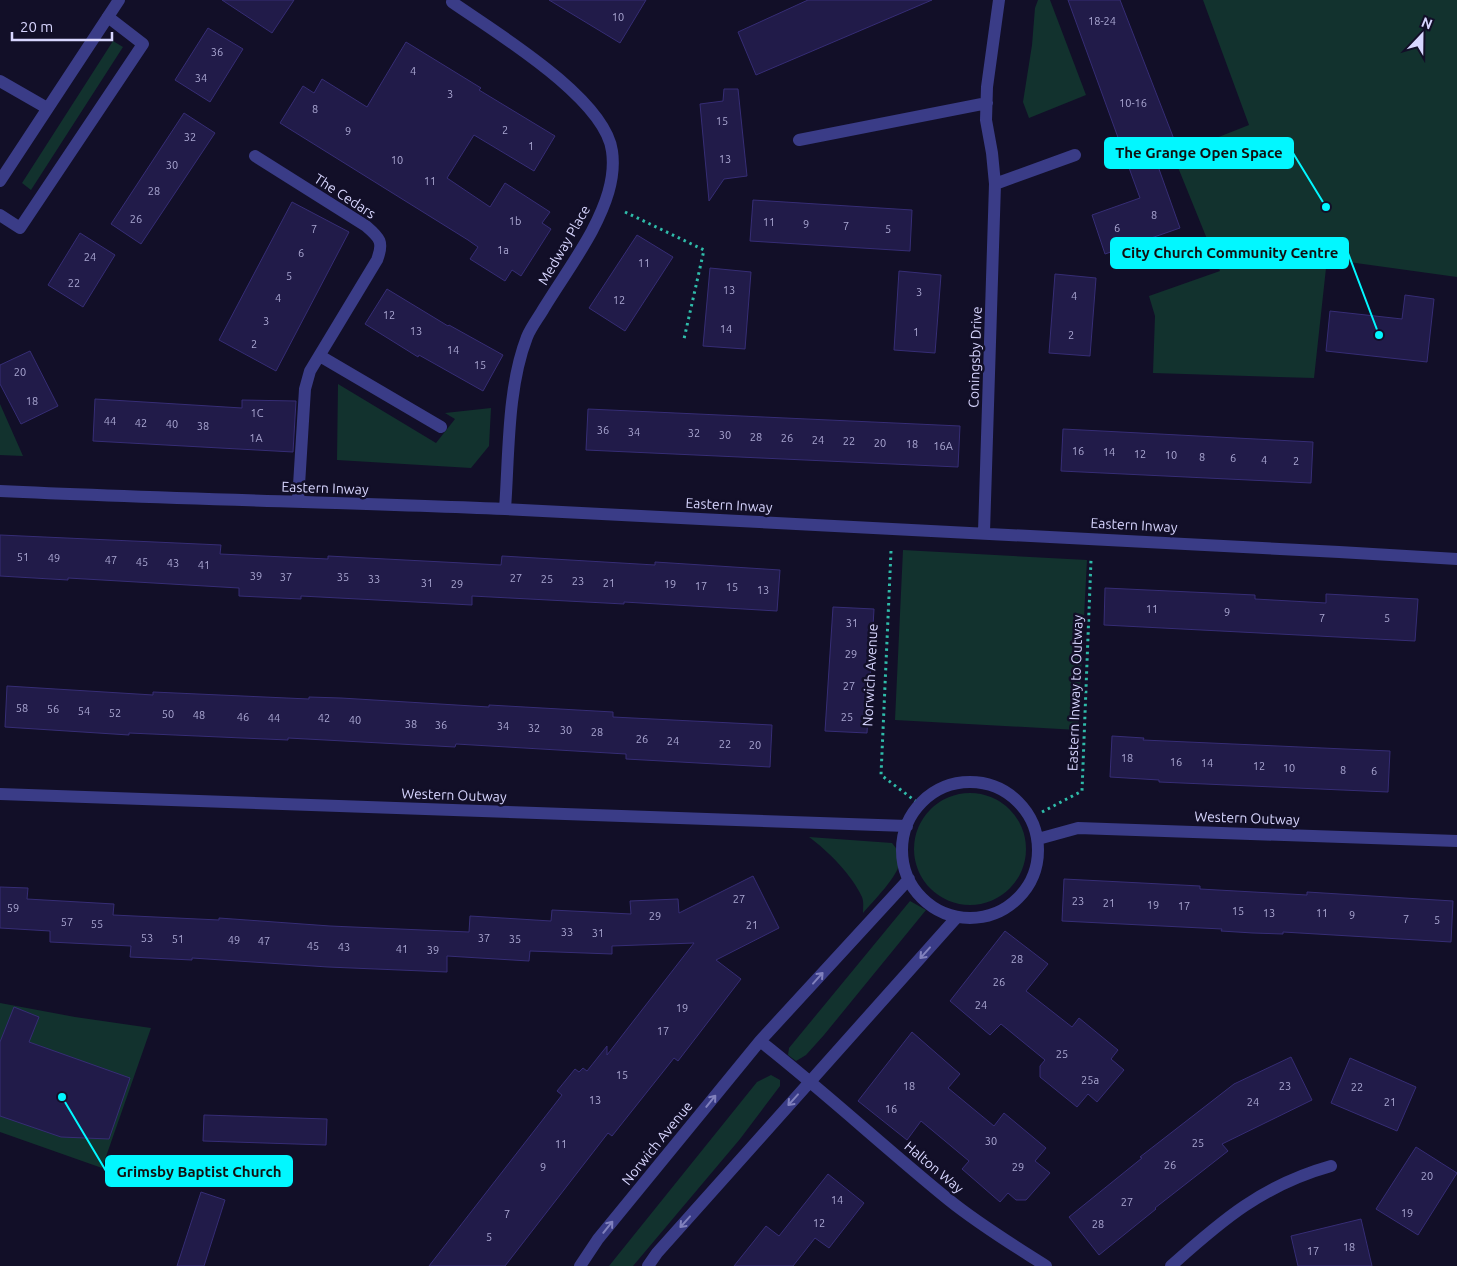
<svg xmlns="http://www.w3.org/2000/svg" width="1457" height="1266" font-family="Ubuntu,sans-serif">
	<rect width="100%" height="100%" fill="#120f28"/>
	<path fill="#12322e" d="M1038 0H1050L1086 95 1029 118 1023 102 1032 45 1035 8Z
		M1203 0H1457V277L1327 259 1314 378 1153 373 1155 316 1149 296 1220 271 1173 155 1249 125Z
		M113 41 123 47 31 190 22 183Z
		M338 384 436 443 455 419 445 413 491 408 489 446 471 468 337 460Z
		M0 404 23 456 0 455Z
		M903 550 1087 560 1078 730 895 720Z
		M914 849a56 56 0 1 1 112 0a56 56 0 1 1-112 0Z
		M809 837 892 843C897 849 900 854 900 861 898 877 874 900 863 913 863 908 864 902 862 897 852 875 828 851 809 837Z
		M910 901 926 910 824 1035 806 1055 796 1061 788 1055 789 1048Z
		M0 1003 75 1017 151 1028 102 1168 0 1132Z
		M771 1075 780 1080V1086L740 1139 633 1266H609L757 1082Z"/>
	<path fill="#211b49" stroke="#362d75" d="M222 0H294L272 33Z
		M549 0H646L620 43Z
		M808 0H932L756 75 738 32Z
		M1068 0H1120L1177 147 1154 155 1180 228 1105 254 1092 215 1140 198Z
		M208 28 243 49 210 102 175 80Z
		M406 42 481 88 479 90 555 136 534 171 474 135 447 178 490 207 505 183 550 212 542 223 551 229 521 276 512 270 505 281 470 259 478 247 468 240 280 123 303 86 314 93 322 79 367 107Z
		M724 89H738L747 176 724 179 709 201 700 104 723 101Z
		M184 113 215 133 141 244 111 224Z
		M753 200 912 210 910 251 750 241Z
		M292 202 349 232 276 371 219 340Z
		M80 233 115 255 83 307 48 285Z
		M637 235 673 257 625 331 589 308Z
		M710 268 751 272 745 349 703 346Z
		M899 271 941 275 935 353 894 350Z
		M1055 274 1096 278 1090 356 1049 353Z
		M387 289 448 326 449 325 503 355 483 391 419 355 418 357 365 324Z
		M1405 295 1434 299 1427 362 1326 351 1330 311 1402 319Z
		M30 351 58 406 21 424 0 384V365Z
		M95 399 242 408V400L296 401 293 452 93 441Z
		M588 409 960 426 958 467 586 450Z
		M1063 429 1313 442 1311 483 1061 471Z
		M0 535 221 545 220 554 328 559V556L501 565 502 556 655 565V562L780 570 777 611 624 602V604L472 596V605L301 596V599L239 596V588L68 578V580L0 576Z
		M1105 588 1255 595V599L1326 603V594L1418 599 1415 641 1104 625Z
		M833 607 874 609 867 733 825 731Z
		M7 686 153 695V692L309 699V697L341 698 489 707V705L613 712V717L772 725 770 767 626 759V754L456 744 455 747 288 738V740L129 733V735L5 727Z
		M1112 736 1144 738 1143 740 1390 751 1388 792 1159 782V780L1110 777Z
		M753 876 779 928 716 960 741 979 678 1061 674 1058 612 1136 608 1133 505 1266H429L562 1095 557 1091 575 1069 579 1072 583 1068 587 1071 607 1046V1055L694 943 612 946V954L530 951 529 961 447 956V972L328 967 192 958V960L130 957 131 946 50 942V931L0 928V887L28 888 27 899 114 904 113 915 219 920V918L330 926 469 932 470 916 551 921 552 910 631 914 630 901 678 899 679 913Z
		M1064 879 1200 886V889L1307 895V892L1453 901 1451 942 1283 932V934L1253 933 1221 931 1222 929 1062 921Z
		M1005 931 1048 964 1026 991 1072 1027 1079 1018 1118 1050 1111 1059 1124 1070 1097 1102 1088 1094 1077 1107 1040 1077V1066L1045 1060 1001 1024 990 1035 950 1001Z
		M14 1007 39 1017 29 1042 130 1078 109 1139 61 1137 0 1116V1042Z
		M912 1032 960 1074 948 1088 994 1126 1004 1113 1046 1148 1035 1161 1050 1173 1026 1200H1016L1008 1193 1000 1202 962 1169 969 1161 921 1121 907 1140 858 1101Z
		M1291 1057 1312 1100 1222 1144 1228 1151 1155 1208 1156 1209 1099 1255 1069 1217 1142 1158 1140 1157 1234 1084Z
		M1350 1058 1416 1087 1397 1131 1331 1103Z
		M204 1115 327 1119 326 1145 203 1141Z
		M1416 1147 1457 1173 1418 1235 1376 1209Z
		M828 1174 864 1203 829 1248 815 1238 793 1266H734L766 1226 779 1236Z
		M201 1192 225 1200 204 1266H177Z
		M1361 1219 1372 1266H1298L1291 1236Z"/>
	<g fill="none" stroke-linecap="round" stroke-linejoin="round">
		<path stroke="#2fbba9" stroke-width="3" stroke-dasharray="2.5 4" stroke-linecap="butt" d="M625 212 704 250 684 339
			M891 551 881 775 918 803
			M1042 812 1082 791 1091 560"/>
		<path stroke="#3a3c87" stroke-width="12" d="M0 215 20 228 143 44 108 17"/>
		<path stroke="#3a3c87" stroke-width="12" d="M452 2C495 32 605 98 612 151 616 179 605 206 592 231 578 257 560 282 544 308 539 317 531 327 527 337 507 388 509 456 505 509
			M0 81 47 108
			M799 140 987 103
			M255 156 366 226C380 238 384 242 377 260L310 371 305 389 298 501
			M0 181 119 0
			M995 184 1075 155
			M320 356 441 427
			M0 491C168 499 337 502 505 509 823 523 1140 540 1457 559
			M984 532 995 184 992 153 986 120 987 87 999 0
			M902 850a68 68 0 1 1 136 0a68 68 0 1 1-136 0Z
			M0 794 907 826
			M1038 839 1078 828 1457 841
			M760 1041C825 1092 885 1148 949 1200 980 1225 1013 1245 1046 1266
			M580 1266 598 1239 760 1041 909 879
			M648 1266 657 1253 957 917
			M1171 1266C1222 1220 1263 1185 1331 1166"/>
	</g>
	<defs><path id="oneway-shaft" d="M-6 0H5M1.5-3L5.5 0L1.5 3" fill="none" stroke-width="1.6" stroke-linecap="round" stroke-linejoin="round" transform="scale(1.25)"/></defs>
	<g stroke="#8181bd">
		<use href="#oneway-shaft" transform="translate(925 953) rotate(132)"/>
		<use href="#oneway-shaft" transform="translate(818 978) rotate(-48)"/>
		<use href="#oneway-shaft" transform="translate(793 1100) rotate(132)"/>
		<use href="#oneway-shaft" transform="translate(711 1101) rotate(-51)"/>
		<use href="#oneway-shaft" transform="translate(685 1222) rotate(132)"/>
		<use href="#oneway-shaft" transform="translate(608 1227) rotate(-51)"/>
	</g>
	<g text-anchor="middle" stroke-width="5" stroke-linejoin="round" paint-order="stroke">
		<g font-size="11" fill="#aaa7d2">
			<text x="618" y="21">10</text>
			<text x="1102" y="25">18-24</text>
			<text x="217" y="56">36</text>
			<text x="413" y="75">4</text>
			<text x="201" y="82">34</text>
			<text x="450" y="98">3</text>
			<text x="1133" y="107">10-16</text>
			<text x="315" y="113">8</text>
			<text x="722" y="125">15</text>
			<text x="505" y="134">2</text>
			<text x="348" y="135">9</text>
			<text x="190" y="141">32</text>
			<text x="531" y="150">1</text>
			<text x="725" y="163">13</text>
			<text x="397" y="164">10</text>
			<text x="172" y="169">30</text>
			<text x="430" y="185">11</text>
			<text x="154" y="195">28</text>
			<text x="1154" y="219">8</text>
			<text x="136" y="223">26</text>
			<text x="515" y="225">1b</text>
			<text x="769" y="226">11</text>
			<text x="806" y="228">9</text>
			<text x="846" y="230">7</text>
			<text x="1117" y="232">6</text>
			<text x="314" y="233">7</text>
			<text x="888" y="233">5</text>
			<text x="503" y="254">1a</text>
			<text x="301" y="257">6</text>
			<text x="90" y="261">24</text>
			<text x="644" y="267">11</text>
			<text x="289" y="280">5</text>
			<text x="74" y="287">22</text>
			<text x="729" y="294">13</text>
			<text x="919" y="296">3</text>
			<text x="1074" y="300">4</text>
			<text x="278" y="302">4</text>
			<text x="619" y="304">12</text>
			<text x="389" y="319">12</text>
			<text x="266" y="325">3</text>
			<text x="726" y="333">14</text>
			<text x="416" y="335">13</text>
			<text x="916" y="336">1</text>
			<text x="1071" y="339">2</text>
			<text x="254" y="348">2</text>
			<text x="453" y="354">14</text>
			<text x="480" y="369">15</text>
			<text x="20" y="376">20</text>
			<text x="32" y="405">18</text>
			<text x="257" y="417">1C</text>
			<text x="110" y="425">44</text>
			<text x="141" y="427">42</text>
			<text x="172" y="428">40</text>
			<text x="203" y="430">38</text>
			<text x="603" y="434">36</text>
			<text x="634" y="436">34</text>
			<text x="694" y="437">32</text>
			<text x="725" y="439">30</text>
			<text x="756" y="441">28</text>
			<text x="256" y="442">1A</text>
			<text x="787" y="442">26</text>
			<text x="818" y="444">24</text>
			<text x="849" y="445">22</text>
			<text x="880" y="447">20</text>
			<text x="912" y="448">18</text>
			<text x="943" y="450">16A</text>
			<text x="1078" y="455">16</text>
			<text x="1109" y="456">14</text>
			<text x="1140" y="458">12</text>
			<text x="1171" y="459">10</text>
			<text x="1202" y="461">8</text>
			<text x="1233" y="462">6</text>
			<text x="1264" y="464">4</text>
			<text x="1296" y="465">2</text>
			<text x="23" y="561">51</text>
			<text x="54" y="562">49</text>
			<text x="111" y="564">47</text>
			<text x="142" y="566">45</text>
			<text x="173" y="567">43</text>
			<text x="204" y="569">41</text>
			<text x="256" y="580">39</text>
			<text x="286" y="581">37</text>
			<text x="343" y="581">35</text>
			<text x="516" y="582">27</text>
			<text x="374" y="583">33</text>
			<text x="547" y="583">25</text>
			<text x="578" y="585">23</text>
			<text x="427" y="587">31</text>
			<text x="609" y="587">21</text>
			<text x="457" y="588">29</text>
			<text x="670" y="588">19</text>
			<text x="701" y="590">17</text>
			<text x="732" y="591">15</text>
			<text x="763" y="594">13</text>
			<text x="1152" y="613">11</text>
			<text x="1227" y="616">9</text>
			<text x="1322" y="622">7</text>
			<text x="1387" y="622">5</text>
			<text x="852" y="627">31</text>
			<text x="851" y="658">29</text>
			<text x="849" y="690">27</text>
			<text x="22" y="712">58</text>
			<text x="53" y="713">56</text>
			<text x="84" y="715">54</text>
			<text x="115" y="717">52</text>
			<text x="168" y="718">50</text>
			<text x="199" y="719">48</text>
			<text x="243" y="721">46</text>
			<text x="847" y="721">25</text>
			<text x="274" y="722">44</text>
			<text x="324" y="722">42</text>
			<text x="355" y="724">40</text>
			<text x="411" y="728">38</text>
			<text x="441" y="729">36</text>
			<text x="503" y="730">34</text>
			<text x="534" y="732">32</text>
			<text x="566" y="734">30</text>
			<text x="597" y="736">28</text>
			<text x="642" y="743">26</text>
			<text x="673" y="745">24</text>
			<text x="725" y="748">22</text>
			<text x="755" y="749">20</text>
			<text x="1127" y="762">18</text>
			<text x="1176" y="766">16</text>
			<text x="1207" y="767">14</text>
			<text x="1259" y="770">12</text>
			<text x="1289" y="772">10</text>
			<text x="1343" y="774">8</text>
			<text x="1374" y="775">6</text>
			<text x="739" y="903">27</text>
			<text x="1078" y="905">23</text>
			<text x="1109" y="907">21</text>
			<text x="1153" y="909">19</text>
			<text x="1184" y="910">17</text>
			<text x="13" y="912">59</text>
			<text x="1238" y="915">15</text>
			<text x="1269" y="917">13</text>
			<text x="1322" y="917">11</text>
			<text x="1352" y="919">9</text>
			<text x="655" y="920">29</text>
			<text x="1406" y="923">7</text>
			<text x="1437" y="924">5</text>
			<text x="67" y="926">57</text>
			<text x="97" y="928">55</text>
			<text x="752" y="929">21</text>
			<text x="567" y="936">33</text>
			<text x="598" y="937">31</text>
			<text x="147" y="942">53</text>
			<text x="484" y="942">37</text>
			<text x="178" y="943">51</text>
			<text x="515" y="943">35</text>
			<text x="234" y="944">49</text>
			<text x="264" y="945">47</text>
			<text x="313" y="950">45</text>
			<text x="344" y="951">43</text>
			<text x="402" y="953">41</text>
			<text x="433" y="954">39</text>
			<text x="1017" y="963">28</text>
			<text x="999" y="986">26</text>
			<text x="981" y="1009">24</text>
			<text x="682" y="1012">19</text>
			<text x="663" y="1035">17</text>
			<text x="1062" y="1058">25</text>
			<text x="622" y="1079">15</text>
			<text x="1090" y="1084">25a</text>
			<text x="909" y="1090">18</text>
			<text x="1285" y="1090">23</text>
			<text x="1357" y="1091">22</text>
			<text x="595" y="1104">13</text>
			<text x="1253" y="1106">24</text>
			<text x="1390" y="1106">21</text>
			<text x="891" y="1113">16</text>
			<text x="991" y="1145">30</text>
			<text x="1198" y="1147">25</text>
			<text x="561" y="1148">11</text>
			<text x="1170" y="1169">26</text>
			<text x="543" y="1171">9</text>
			<text x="1018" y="1171">29</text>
			<text x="1427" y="1180">20</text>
			<text x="837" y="1204">14</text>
			<text x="1127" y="1206">27</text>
			<text x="1407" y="1217">19</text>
			<text x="507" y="1218">7</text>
			<text x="819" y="1227">12</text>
			<text x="1098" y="1228">28</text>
			<text x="489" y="1241">5</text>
			<text x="1349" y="1251">18</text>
			<text x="1313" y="1255">17</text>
		</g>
		<g font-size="14" fill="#d8d6ff" stroke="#120f28">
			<text transform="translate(345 196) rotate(33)" y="5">The Cedars</text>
			<text transform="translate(564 245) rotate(-60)" y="5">Medway Place</text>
			<text transform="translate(975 357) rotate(-88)" y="5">Coningsby Drive</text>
			<text transform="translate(325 488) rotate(2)" y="5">Eastern Inway</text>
			<text transform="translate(729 505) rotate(3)" y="5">Eastern Inway</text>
			<text transform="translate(1134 525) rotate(3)" y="5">Eastern Inway</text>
			<text transform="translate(870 675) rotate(-87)" y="5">Norwich Avenue</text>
			<text transform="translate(1075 693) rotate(-88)" y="5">Eastern Inway to Outway</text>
			<text transform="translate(454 795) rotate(2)" y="5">Western Outway</text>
			<text transform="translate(1247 818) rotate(2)" y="5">Western Outway</text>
			<text transform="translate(657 1143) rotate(-51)" y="5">Norwich Avenue</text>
			<text transform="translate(934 1167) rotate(40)" y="5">Halton Way</text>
		</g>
	</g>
	<path fill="none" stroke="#02f7ff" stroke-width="2" d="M1326 207L1293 153M1379 335L1348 253M62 1097L106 1171"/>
	<g fill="#02f7ff" stroke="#120f28" stroke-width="2">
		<circle cx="1326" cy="207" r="5"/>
		<circle cx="1379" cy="335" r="5"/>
		<circle cx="62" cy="1097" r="5"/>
	</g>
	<g fill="#02f7ff" stroke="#02f7ff" stroke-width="2">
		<rect x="1105" y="138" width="188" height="30" rx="5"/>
		<rect x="1111" y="238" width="237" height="30" rx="5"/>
		<rect x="106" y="1156" width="186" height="30" rx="5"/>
	</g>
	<g font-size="15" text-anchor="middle" font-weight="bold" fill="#111">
		<text x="1199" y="158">The Grange Open Space</text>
		<text x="1230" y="258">City Church Community Centre</text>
		<text x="199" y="1177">Grimsby Baptist Church</text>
	</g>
	<g transform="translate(1422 35) rotate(22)" stroke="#120f28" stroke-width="4" paint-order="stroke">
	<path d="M0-4L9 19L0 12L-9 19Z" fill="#d8d6ff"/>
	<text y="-8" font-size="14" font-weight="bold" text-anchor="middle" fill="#d8d6ff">N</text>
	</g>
	<path d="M12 32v8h100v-8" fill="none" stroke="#d8d6ff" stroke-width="2.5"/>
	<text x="20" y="32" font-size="15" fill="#d8d6ff" stroke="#120f28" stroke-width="4" paint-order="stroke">20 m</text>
</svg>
